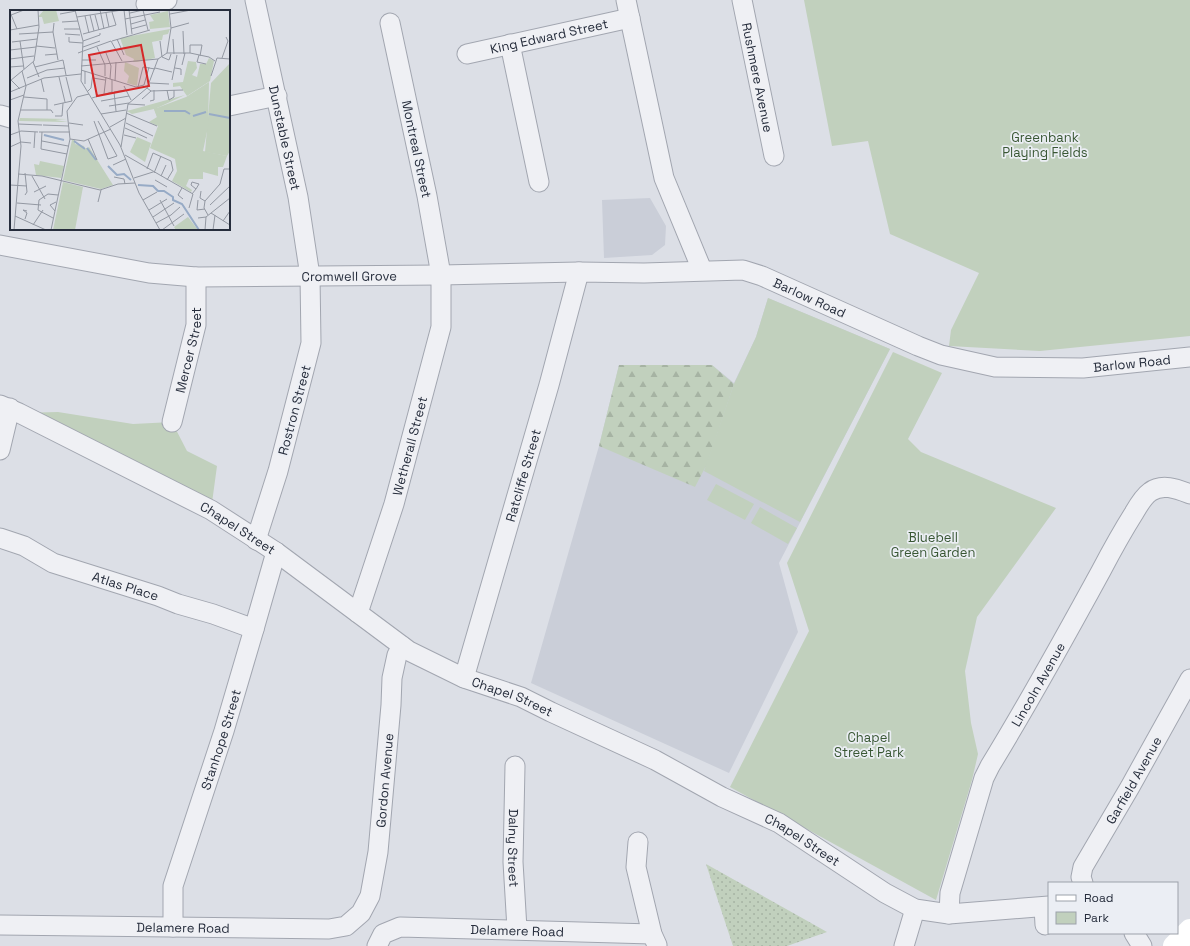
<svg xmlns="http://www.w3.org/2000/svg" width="1190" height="946" font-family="'Space Grotesk',sans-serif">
	<defs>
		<pattern id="grass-dots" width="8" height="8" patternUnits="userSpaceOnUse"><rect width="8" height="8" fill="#c1d0bd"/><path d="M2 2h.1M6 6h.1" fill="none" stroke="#a6b3a3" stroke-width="1.8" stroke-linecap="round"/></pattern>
		<pattern id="forest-firs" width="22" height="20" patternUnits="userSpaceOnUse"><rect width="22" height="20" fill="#c1d0bd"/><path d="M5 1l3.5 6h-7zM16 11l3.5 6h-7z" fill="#a6b3a3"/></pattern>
	</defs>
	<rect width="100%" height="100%" fill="#dcdfe6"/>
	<path fill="#caced8" d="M650 198 666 226 665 245 652 255 604 258 602 200Z
		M768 298 890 349 779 563 798 632 729 773 531 683 599 446 619 365H712L734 383 756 337Z"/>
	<path fill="url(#grass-dots)" d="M706 864 827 932 787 946H733Z"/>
	<path fill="url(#forest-firs)" d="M619 365H712L734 384 707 464 695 487 599 446Z"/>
	<path fill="#c1d0bd" d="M804 0H1190V336L1040 351 949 346 951 330 979 273 890 234 868 141 832 146Z
		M768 298 890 349 800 522 704 471 734 384 756 337Z
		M893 352 942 373 908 439 921 452 1056 508 977 617 965 671 971 723 978 754 972 780 936 900 730 787 809 631 787 563Z
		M58 412 133 424 172 422 187 451 217 466 211 510 19 413Z
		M716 484 754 504 745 520 707 500Z
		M760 507 797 528 788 544 751 523Z"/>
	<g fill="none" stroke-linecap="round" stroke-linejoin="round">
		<g stroke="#a2a6b0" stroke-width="21">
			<g id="minor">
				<path id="s1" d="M255 0 298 197 310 276 311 343 278 471 256 540"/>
				<path d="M626 0 664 178 702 270"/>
				<path id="s2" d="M742 0 774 156"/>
				<path d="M146 4 167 0"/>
				<path d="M510 44 539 182"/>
				<path id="s3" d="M467 54 630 18"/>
				<path d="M229 106 277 96"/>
				<path d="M0 115 11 118"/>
				<path id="s4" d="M0 245 149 273 196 277 441 275 579 272 644 273 743 270 762 276 918 346 941 355 995 367 1083 368 1190 357"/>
				<path id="s5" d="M0 405 19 413 211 510 276 552 409 651 464 678 521 697 551 712 655 760 722 797 779 823 885 893 915 909 949 914 1049 906"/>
				<path id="s6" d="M172 422 196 325V277"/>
				<path d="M0 450 10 408"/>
				<path id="s7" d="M0 538 24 546 53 563 158 596 178 604 213 614 254 629"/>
				<path id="s8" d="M358 613 394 504 441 327V275L427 196 390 23"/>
				<path id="s9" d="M464 678 549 385 579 272"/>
				<path id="s10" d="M515 766 513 862 517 929"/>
				<path d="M638 842 636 867 652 934 657 945"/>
				<path id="s11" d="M1083 883 1081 877 1083 867 1130 787 1190 679"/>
				<path d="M1044 907 1045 925"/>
				<path id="s12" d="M949 914 950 893 984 778 990 766C1029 702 1065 637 1101 571 1111 552 1122 532 1134 513 1138 506 1143 497 1150 492 1162 483 1177 489 1190 494"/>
				<path id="s13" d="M0 925 329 929 346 926 361 913 370 896 378 852 391 705 392 678 397 655 402 646"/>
				<path id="s14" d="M173 927V886L224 731 254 629 276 552"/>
				<path d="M1134 933 1142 946"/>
				<path id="s15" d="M377 946 383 934 400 927 652 934"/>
				<path d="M904 946 915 909"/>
			</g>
		</g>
		<use href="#minor" stroke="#eff0f4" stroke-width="19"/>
		<path stroke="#fff" stroke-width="22" d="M1174 946 1190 930"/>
	</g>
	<g text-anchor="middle" stroke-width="3.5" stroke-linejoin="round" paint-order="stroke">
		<g font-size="13" fill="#262d3c" stroke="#ebeef4">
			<text dy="5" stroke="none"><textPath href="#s3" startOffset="84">King Edward Street</textPath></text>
			<text dy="5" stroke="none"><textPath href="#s2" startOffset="79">Rushmere Avenue</textPath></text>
			<text dy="5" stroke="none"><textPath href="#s1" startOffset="141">Dunstable Street</textPath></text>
			<text transform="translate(417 149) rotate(78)" y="5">Montreal Street</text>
			<text dy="5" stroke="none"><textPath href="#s4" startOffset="352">Cromwell Grove</textPath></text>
			<text dy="5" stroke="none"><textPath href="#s4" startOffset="818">Barlow Road</textPath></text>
			<text dy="5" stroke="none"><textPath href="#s6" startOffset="74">Mercer Street</textPath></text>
			<text dy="5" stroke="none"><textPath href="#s4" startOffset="1154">Barlow Road</textPath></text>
			<text transform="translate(294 410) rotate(-75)" y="5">Rostron Street</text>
			<text dy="5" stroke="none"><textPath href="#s8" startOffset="175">Wetherall Street</textPath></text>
			<text dy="5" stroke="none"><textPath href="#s9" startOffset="211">Ratcliffe Street</textPath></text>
			<text dy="5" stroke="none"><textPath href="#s5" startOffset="268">Chapel Street</textPath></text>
			<text dy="5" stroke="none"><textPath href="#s7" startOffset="135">Atlas Place</textPath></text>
			<text dy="5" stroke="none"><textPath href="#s12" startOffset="249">Lincoln Avenue</textPath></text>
			<text dy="5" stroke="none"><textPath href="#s5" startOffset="592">Chapel Street</textPath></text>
			<text dy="5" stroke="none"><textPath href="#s14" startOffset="195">Stanhope Street</textPath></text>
			<text dy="5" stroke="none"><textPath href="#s13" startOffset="502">Gordon Avenue</textPath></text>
			<text dy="5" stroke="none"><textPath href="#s11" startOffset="117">Garfield Avenue</textPath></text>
			<text dy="5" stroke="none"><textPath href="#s5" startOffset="916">Chapel Street</textPath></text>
			<text dy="5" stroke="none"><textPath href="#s10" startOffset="82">Dalny Street</textPath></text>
			<text dy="5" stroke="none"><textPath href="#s13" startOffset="183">Delamere Road</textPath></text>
			<text dy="5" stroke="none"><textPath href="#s15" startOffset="149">Delamere Road</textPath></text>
		</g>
		<g font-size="13" fill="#395734" stroke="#ebeef4">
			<text x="1045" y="142">Greenbank<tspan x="1045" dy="15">Playing Fields</tspan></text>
			<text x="933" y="542">Bluebell<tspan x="933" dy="15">Green Garden</tspan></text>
			<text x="869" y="742">Chapel<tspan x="869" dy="15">Street Park</tspan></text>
		</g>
	</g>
	<g transform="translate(10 10)">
		<rect width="220" height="220" fill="#dcdfe6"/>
		<path d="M199 48 204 51 200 71 177 86 170 76 163 77V73L173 72 178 51 186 52 187 58 182 65 187 67 190 54H196ZM220 53V141L217 146 195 142 201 73ZM175 85 147 98V107L144 99 122 104 117 101ZM127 127 141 133 135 152 120 142Z" fill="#c1d0bd"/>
		<path d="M10 108 57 109 45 110 58 112 9 111Z" fill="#c1d0bd"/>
		<path d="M34 0H46L49 11 34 14 32 7H28ZM158 1 160 17 140 19 139 12 144 11 140 5ZM160 19 158 24 153 25 152 30 142 32 145 48 127 52H123L124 49 116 45 110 28ZM115 52 129 58 127 76 117 73 119 66 114 61ZM199 72 198 117 193 141 217 146 213 157H208V166L193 162V169H179L176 176 182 180 181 182 162 171 167 161 165 149 140 138 148 116 139 112 147 107 144 99 176 87ZM62 130H65V134L74 136 75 139 79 137 103 175 91 179 53 170ZM30 151 54 156 51 168 26 165 24 154 29 155ZM53 172 73 177 65 220H43ZM178 207 188 220H166L164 217Z" fill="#c1d0bd"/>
		<path fill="none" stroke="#97abc6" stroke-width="2" d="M154 101H175L180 104M199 104 220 108M183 106 196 102M34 125 54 130M64 131 75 139M77 138 86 150M98 156 107 165 114 164 121 170M128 175 143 176 148 181H154L163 187V190L172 194 189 220"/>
		<path fill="none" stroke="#9398a2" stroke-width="1" d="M65 0 73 31 71 71 110 135 129 183 150 220M90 0 94 19M114 0 117 25M119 0 122 24M133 0 138 20M0 2 7 19M96 3 99 17M120 3 133 0M50 4 66 1M160 4 181 0M1 5 14 0M80 5 84 21M85 5 89 20M75 6 79 23M67 7 112 0M115 9 150 2M52 12 68 11M44 13 43 22 48 50M121 14 135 10M161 18 179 13M54 19H70M121 19 136 15M0 20 29 15M173 21 174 44M9 24 43 22M55 24 70 25M73 24 106 15 102 2M59 27V32L73 33M107 29 114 45M163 29 164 44M10 31 14 59M73 31 90 25V23M102 31 140 20M150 31 152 47 159 50 161 44M2 32 27 29M26 36 45 38M73 37 90 31M87 37 95 55V66M0 40 26 37M68 43 101 31 112 51M96 43 101 56 100 69M157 43H180L199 47 205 51M180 43V35H192L190 46M35 45 47 44M189 45 187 52 196 54M212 48 218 31 216 27M0 49 24 46M72 50H86M23 52 29 67M172 55 175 43M71 56 148 49M0 57 13 56M25 57 53 50 56 65M145 58 162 62M165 58 171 59V65M71 60 126 77 134 75M75 61V74M201 66 207 48 220 49M49 67 55 92M56 67 62 91M17 68 37 60 55 58M83 68 95 70M31 69 34 82M1 70 10 79M162 70 167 45M0 71 24 51 29 17 28 0M105 71 106 52M140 73 159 74M134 75 139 57M114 76 121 90M128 77 133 57 145 59M137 78 141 81 173 80M157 80 159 90 164 87V80M0 82 34 68 71 64M77 82 81 78 83 63M94 84 96 67M14 87 37 89V100M82 88 102 82V70M132 89 141 81M0 90 14 85M91 91 119 86M140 91 144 90V80M118 94 135 95M44 95 62 91M99 96 119 93M11 100H41L43 103M57 101 67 87 79 84M106 101 104 82 115 80M116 103 147 116M91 104 116 100M45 106H52L53 93M84 111 98 149 107 146M88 111 107 146M59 113 73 115M116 113 143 126M8 114 32 115M33 115 59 116M100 117 116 108M115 118 137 128M29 122H60M32 122 31 139 57 144M0 125 11 121 28 122M114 125 126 128M60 129 74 131 101 119M78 129 87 150M32 131 58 136M0 137 11 132 21 133M111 137 118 94 137 78 148 49 157 43 161 18 159 0M24 138 25 122M115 145 183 184 179 198M103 155 116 149M137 159 143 143 161 151 163 160 157 170M144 163 151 146M8 164 32 166 90 180 108 174 125 173M22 166 35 189M151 166 156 155M104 167 114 169 115 174M124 168 143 162M145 170 157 177M0 175 17 176M172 178 168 185 173 189M191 181 190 188 195 191M24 182 36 176M182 184 186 179 189 174 182 172 181 175 186 179M15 185 17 182 15 163M133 190 147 182M150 190 164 216M188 190 187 200 195 199M88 192 91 180M7 193 31 195M200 195 220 176M139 200 157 189M45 201 40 195 46 192M201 203 220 215M198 205 194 198 195 191 210 174 214 159H220M5 206 36 220M143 207 164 193M43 208 28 200 29 190 38 184 48 185M188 208 196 207 220 188M15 209 17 203 13 200 17 201M213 211 220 201M146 213 161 205 170 197M23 215 33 200M4 220 11 136 8 111 16 76 12 61M41 220 60 129 57 101M152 220 174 204M195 220 196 207M203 220 205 205"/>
		<path fill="#d62828" fill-opacity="0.15" stroke="#d62828" stroke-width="2" d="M131 35 139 76 87 86 79 45Z"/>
		<rect width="220" height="220" fill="none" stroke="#262d3c" stroke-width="2"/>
	</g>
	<rect x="1048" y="882" width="130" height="52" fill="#ebeef4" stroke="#9ca1aa"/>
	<rect x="1056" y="895" width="20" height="6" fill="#ffffff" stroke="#9ca1aa"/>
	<text x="1084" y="902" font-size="12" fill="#262d3c">Road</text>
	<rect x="1056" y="912" width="20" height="12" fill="#c1d0bd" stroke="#9ca1aa"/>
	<text x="1084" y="922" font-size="12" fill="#262d3c">Park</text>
</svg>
